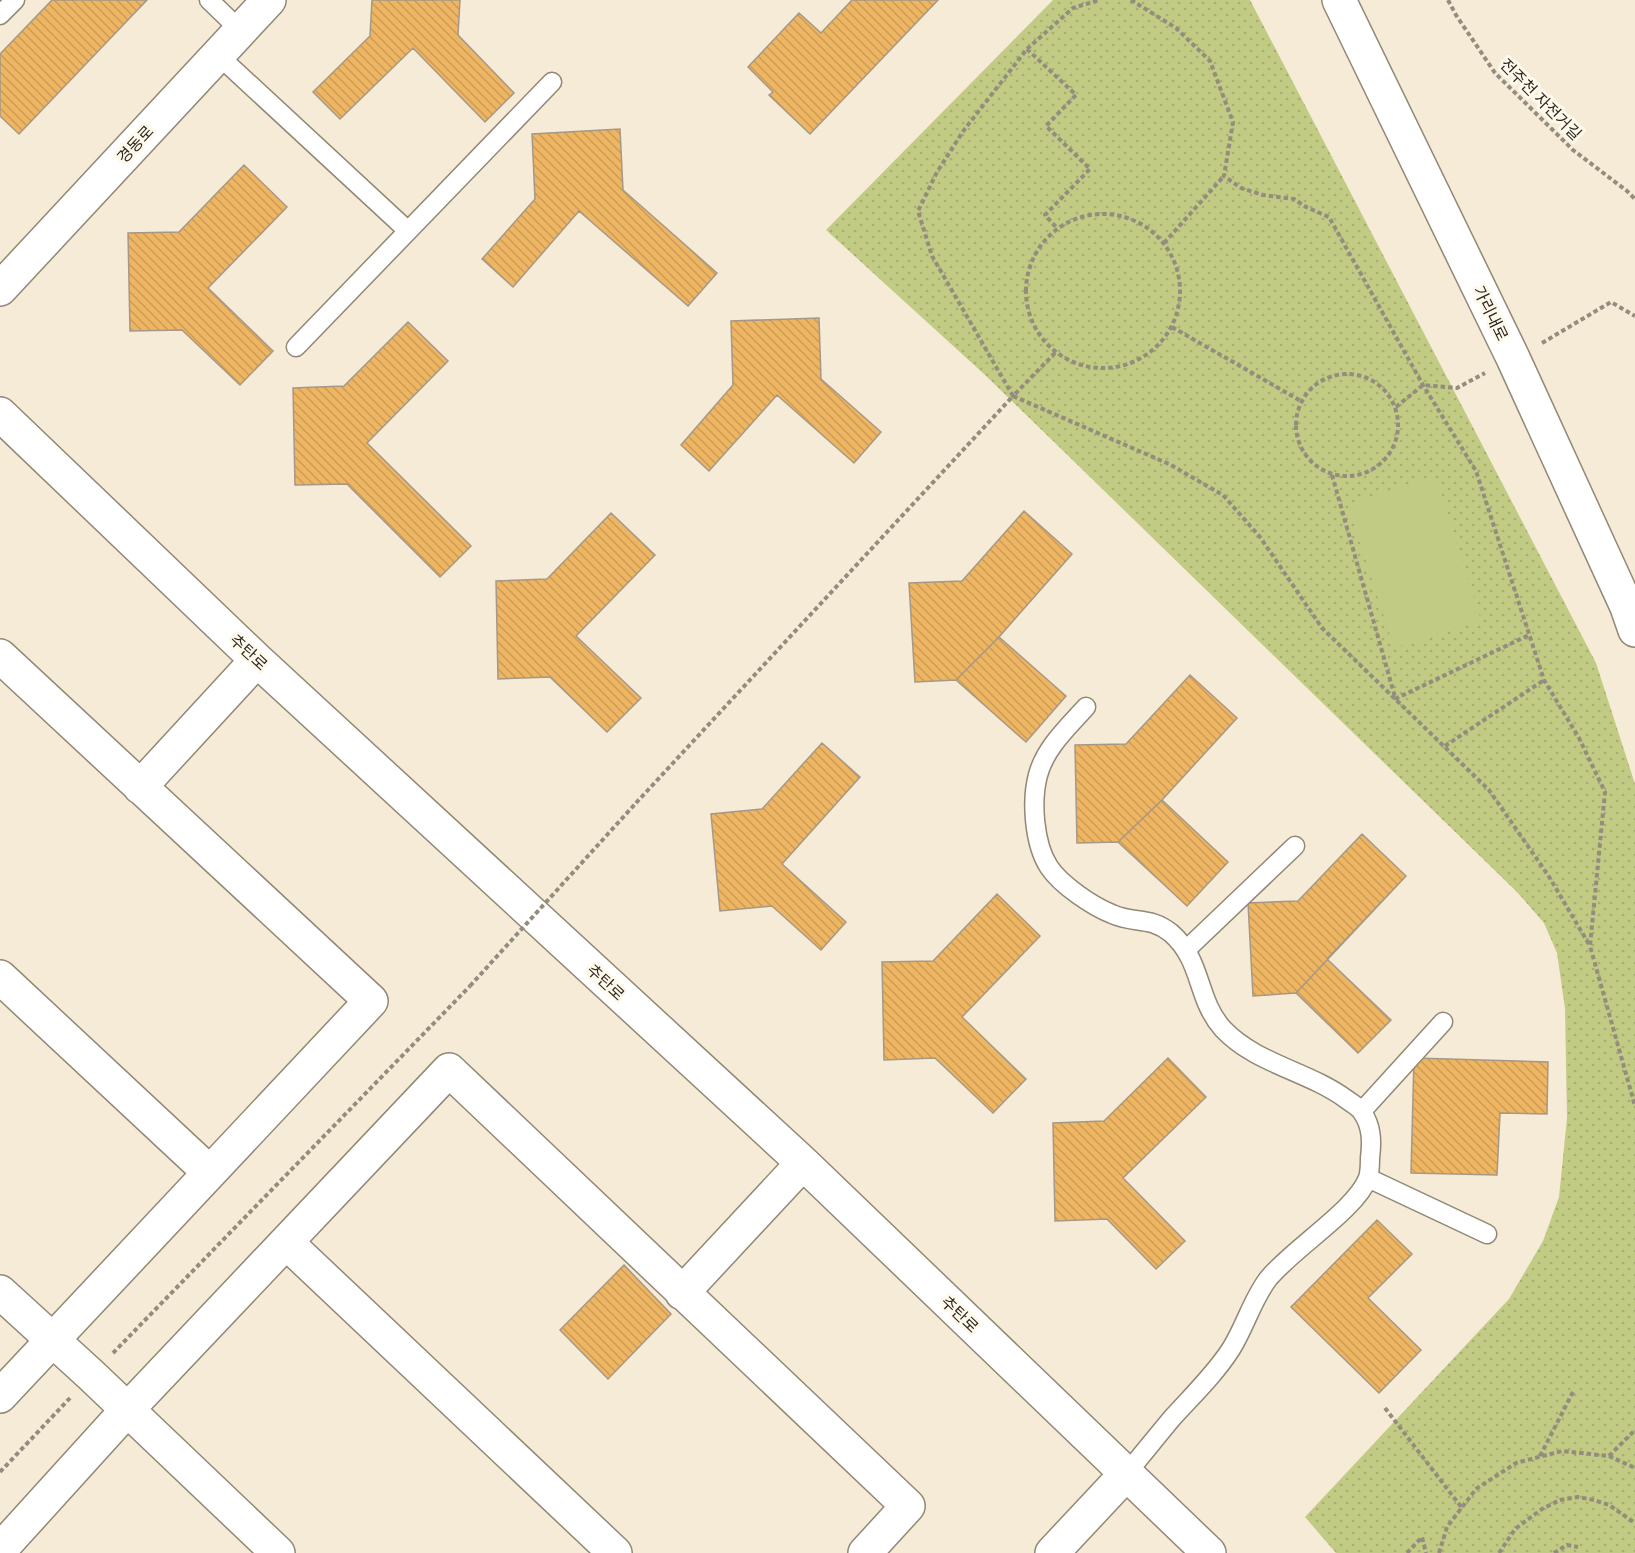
<svg xmlns="http://www.w3.org/2000/svg" width="1635" height="1553" font-family="'Times New Roman','Noto Sans KR',serif">
	<defs>
		<pattern id="green-dots" width="8" height="8" patternUnits="userSpaceOnUse" patternTransform="scale(1.5)"><rect width="8" height="8" fill="#c2cb83"/><path d="M2 2h.1M6 6h.1" fill="none" stroke="#a7ae71" stroke-width="1.8" stroke-linecap="round"/></pattern>
		<pattern id="building-back-hatch" width="6" height="6" patternUnits="userSpaceOnUse" patternTransform="scale(1.5)"><rect width="6" height="6" fill="#eeb563"/><path d="M-1 5l2 2M0 0l6 6M5-1l2 2" fill="none" stroke="#cc9c56"/></pattern>
	</defs>
	<rect width="100%" height="100%" fill="#f5ebd7"/>
	<path fill="url(#green-dots)" d="M1053 0H1250L1596 663 1635 784V1553H1336L1305 1517 1509 1299 1543 1241 1559 1197 1567 1118 1565 1008 1557 953 1544 923 1517 892 984 374 826 230Z"/>
	<path fill="#c2cb83" d="M1435 476 1481 620 1394 648 1348 505Z"/>
	<path fill="url(#building-back-hatch)" stroke="#a59887" stroke-width="1.5" d="M52 0H147L19 134 0 116V54Z
		M372 0H460L458 35 514 93 485 122 413 48 340 119 313 92 370 36Z
		M852 0H938L810 134 769 95 773 92 748 67 799 13 821 33Z
		M620 129 623 190 717 273 688 306 579 211 513 287 482 259 535 199 532 134Z
		M244 165 287 207 208 288 273 351 240 385 182 330 130 331 128 233 179 232Z
		M819 318 821 379 881 432 854 463 777 395 709 471 681 445 733 385 731 321Z
		M408 322 448 361 367 443 471 546 440 577 347 484 295 485 293 388 344 386Z
		M1024 511 1072 554 999 637 1066 696 1026 742 956 680 915 682 909 583 962 581Z
		M1024 511 1072 554 999 637 956 680 915 682 909 583 962 581Z
		M611 513 655 555 576 636 641 698 607 732 550 677 498 679 496 581 547 579Z
		M1190 675 1237 718 1162 800 1228 862 1187 906 1118 842 1077 843 1075 745 1126 744Z
		M1190 675 1237 718 1162 800 1118 842 1077 843 1075 745 1126 744Z
		M822 743 860 777 782 864 846 922 821 950 772 906 720 911 711 814 762 809Z
		M1362 834 1406 876 1327 959 1391 1020 1358 1053 1296 993 1253 996 1248 903 1298 901Z
		M1362 834 1406 876 1296 993 1253 996 1248 903 1298 901Z
		M997 894 1040 936 962 1017 1026 1079 993 1113 935 1058 884 1060 882 962 933 961Z
		M1168 1058 1206 1097 1123 1178 1185 1241 1156 1269 1107 1219 1055 1221 1053 1123 1104 1121Z
		M1414 1058 1548 1062 1547 1114 1500 1113 1497 1175 1411 1173Z
		M1377 1220 1412 1254 1368 1298 1421 1350 1379 1393 1291 1307Z
		M624 1265 671 1314 608 1379 560 1330Z"/>
	<g fill="none" stroke-linecap="round" stroke-linejoin="round">
		<g stroke="#918875" stroke-width="21">
			<path id="service" d="M209 0 241 31
				M0 15 15 0
				M218 55 407 230
				M296 347 552 82
				M1086 707C1068 727 1045 748 1038 775 1031 801 1034 844 1049 867 1061 885 1092 906 1112 914 1134 924 1150 916 1171 933 1203 961 1196 999 1223 1029 1256 1064 1308 1071 1346 1099 1351 1103 1359 1107 1362 1112 1372 1126 1372 1142 1370 1158 1370 1164 1370 1172 1368 1178 1356 1210 1292 1249 1268 1279 1252 1300 1245 1327 1231 1349 1215 1374 1193 1395 1173 1417 1157 1436 1142 1455 1126 1474
				M1187 949 1295 846
				M1362 1111 1443 1022
				M1368 1178 1487 1234"/>
		</g>
		<g stroke="#918875" stroke-width="36">
			<path id="minor" d="M0 289 269 0
				M0 414 257 660 803 1163 1209 1553
				M0 656 371 1001 0 1396
				M140 787 257 660
				M0 977 209 1172
				M287 1243 615 1553
				M0 1292 91 1375 278 1553
				M682 1293 803 1163
				M0 1550 127 1410 449 1070 908 1506 865 1553
				M1052 1553 1126 1474"/>
		</g>
		<g stroke="#918875" stroke-width="36">
			<path id="tertiary" d="M1339 0 1513 358 1627 607 1635 630"/>
		</g>
		<path stroke="#938c7f" stroke-width="4" stroke-dasharray="4.5 3" stroke-linecap="butt" d="M1131 0 1176 28 1210 61 1233 122 1224 176 1241 188 1263 195 1294 199 1306 207 1329 217 1423 385 1476 471 1544 680 1579 738 1605 792 1590 946 1635 1106
			M1448 0 1456 15 1495 73 1573 150 1627 191 1635 199
			M1027 49 1076 95 1046 126 1090 169 1045 215 1057 228
			M1026 291a77 77 0 1 1 154 0a77 77 0 1 1-154 0Z
			M1164 243 1224 176
			M1172 327 1301 401
			M1542 343 1611 302 1635 316
			M1055 353 1013 396 932 256 918 211 937 172 964 130 1027 49 1073 8 1099 0
			M1296 425a51 51 0 1 1 102 0a51 51 0 1 1-102 0Z
			M1396 407 1423 385 1457 388 1485 373
			M1332 475 1395 697
			M1395 699 1529 635
			M1445 746 1544 680
			M636 803 1013 396 1169 464 1223 495 1260 537 1322 628 1489 790 1548 875 1590 946
			M113 1353 470 986
			M1385 1408 1462 1508
			M1540 1456 1574 1390
			M1609 1456 1635 1430
			M0 1472 70 1398
			M1407 1553 1422 1537 1426 1553
			M1439 1553 1447 1527 1476 1489 1516 1463 1562 1451 1609 1456 1635 1468
			M1499 1553 1515 1529 1542 1509 1560 1500 1578 1497 1594 1500 1609 1505 1635 1523
			M1554 1553 1567 1545 1578 1547"/>
		<use href="#service" stroke="#fff" stroke-width="18"/>
		<use href="#minor" stroke="#fff" stroke-width="33"/>
		<use href="#tertiary" stroke="#fff" stroke-width="33"/>
		<path stroke="#938c7f" stroke-width="4" stroke-dasharray="4.5 3" stroke-linecap="butt" d="M470 986 636 803"/>
	</g>
	<g text-anchor="middle" stroke-width="6" stroke-linejoin="round" paint-order="stroke">
		<g font-size="16" fill="#2b2720" stroke="#fff9ec">
			<text transform="translate(1541 99) rotate(45)" y="6">전주천 자전거길</text>
			<text transform="translate(135 144) rotate(-47)" y="6">경동로</text>
			<text transform="translate(1491 313) rotate(64)" y="6">가리내로</text>
			<text transform="translate(249 652) rotate(43)" y="6">추탄로</text>
			<text transform="translate(606 982) rotate(43)" y="6">추탄로</text>
			<text transform="translate(960 1314) rotate(44)" y="6">추탄로</text>
		</g>
	</g>
</svg>
